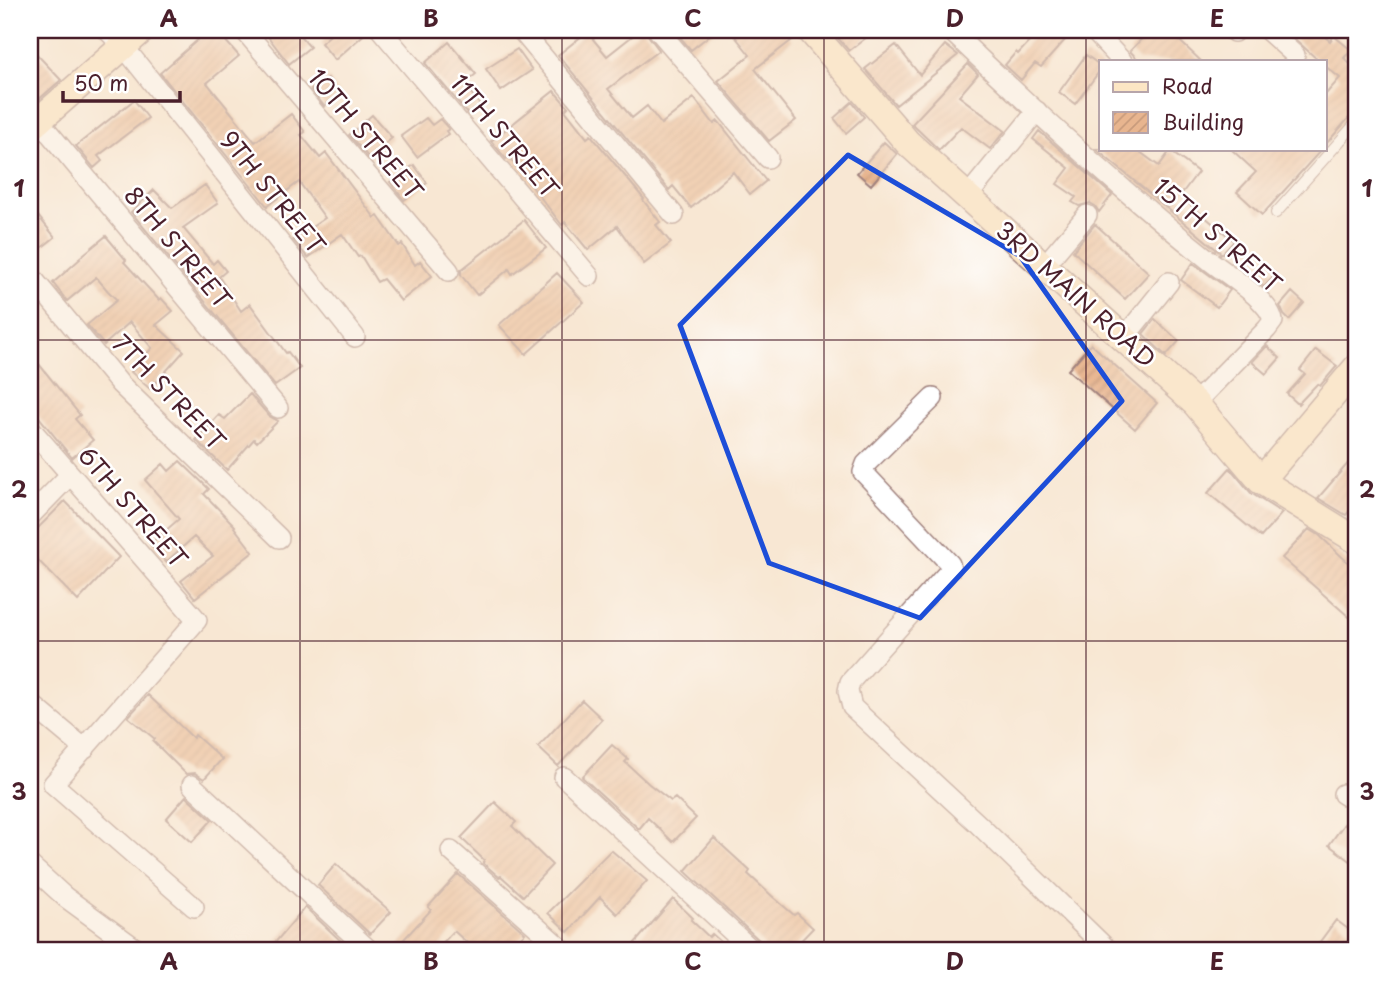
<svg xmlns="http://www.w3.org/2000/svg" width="1386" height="981" font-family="'Playpen Sans',sans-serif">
	<defs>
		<pattern id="building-hatch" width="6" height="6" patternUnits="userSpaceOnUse" patternTransform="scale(1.75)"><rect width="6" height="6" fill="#e8b58f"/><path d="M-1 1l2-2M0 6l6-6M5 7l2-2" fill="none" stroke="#c89b7c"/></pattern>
	</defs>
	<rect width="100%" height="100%" fill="#fff"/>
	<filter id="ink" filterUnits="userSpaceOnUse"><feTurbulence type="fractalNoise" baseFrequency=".0143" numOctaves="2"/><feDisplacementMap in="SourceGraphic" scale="14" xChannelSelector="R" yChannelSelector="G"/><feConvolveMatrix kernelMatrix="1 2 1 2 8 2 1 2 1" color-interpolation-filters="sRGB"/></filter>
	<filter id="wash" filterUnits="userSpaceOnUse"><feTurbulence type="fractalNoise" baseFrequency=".00686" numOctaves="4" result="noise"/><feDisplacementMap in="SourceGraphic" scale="28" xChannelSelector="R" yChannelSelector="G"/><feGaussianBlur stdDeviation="1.57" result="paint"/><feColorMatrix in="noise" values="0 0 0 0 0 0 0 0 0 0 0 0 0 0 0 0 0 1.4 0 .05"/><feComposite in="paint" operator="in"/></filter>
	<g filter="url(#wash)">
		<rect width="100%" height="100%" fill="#f8e7d3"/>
		<g id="blocks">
			<path fill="url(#building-hatch)" d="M209 30H216L239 56 207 83 255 142 291 114 305 132 301 135 320 158 326 153 375 218 378 216 399 246 402 244 415 265 420 261 432 276 401 301 383 279 377 282 361 256 358 257 342 234 308 258 293 240 325 218 299 182 267 206 160 73Z
				M263 30H295L310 47 289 64Z
				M336 30H369L335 60 321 43Z
				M640 30H644L659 50 608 89 632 118 647 106 661 124 694 98 714 124 718 121 766 181 750 194 733 172 691 208 673 186 669 190 558 55 587 32 607 56Z
				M674 30H716L691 50Z
				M730 30H783L792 40 755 69 796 120 769 141 718 81 750 55Z
				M831 30H876L849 51Z
				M1040 30H1074L1041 67 1035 63 1021 80 1005 65 1016 52 1018 54Z
				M1150 30H1168L1201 61H1139L1130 51Z
				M1285 30H1316L1330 41 1334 36 1351 50 1344 58 1356 70V110L1325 145V95L1340 78 1325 66V61H1319Z
				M449 42 476 74 464 84 480 105 468 114 425 63Z
				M896 45 920 75 945 45 958 55 896 105 865 69Z
				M30 47 61 80 38 100 30 90Z
				M517 49 532 70 501 91 486 69Z
				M1086 55 1101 66V69L1075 104 1059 92Z
				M968 64 978 74 959 96 1005 131 990 149 961 127 939 150 912 124Z
				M328 78 340 94 324 106 311 90Z
				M554 91 568 107 565 110 587 138 591 135 644 199 643 200 660 222 656 225 671 243 644 264 617 226 588 250 565 222 562 225 509 157 506 159 491 141Z
				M134 100 148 118 98 156 102 161 94 168 76 146Z
				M852 102 864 117 846 133 834 118Z
				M372 115 392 138 369 158 349 135Z
				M426 118 432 125 440 119 449 129 446 131 448 134 417 157 401 136Z
				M1039 131 1112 195 1099 212 1095 206 1090 203 1079 206 1072 202 1076 197 1057 184 1069 168 1033 139Z
				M884 142 897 154 871 185 857 173Z
				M1096 149H1136L1159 166 1170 151 1198 172 1180 196 1234 241 1222 254Z
				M1231 149H1322L1262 215 1237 192 1256 172Z
				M414 165 427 183 404 200 390 182Z
				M205 185 218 203 183 228 213 264 217 260 226 271 219 277 241 311 250 304 286 353 288 352 300 368 275 386 131 212 154 190 172 208Z
				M30 206 55 237 30 257Z
				M524 220 546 248 512 274 509 269 477 295 461 275V270Z
				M1095 224 1149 273 1125 299 1073 251Z
				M106 236 126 260 124 262 159 300 161 298 173 311 156 325 184 351 150 389 131 372 152 348 130 322 104 345 87 325 117 300 108 291 96 277 67 301 53 283 80 259 79 258Z
				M1193 263 1230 290 1217 307 1181 280Z
				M1264 263 1276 274 1264 287 1251 276Z
				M557 273 584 302 526 354 499 325Z
				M1292 292 1304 303 1289 320 1284 315 1280 306Z
				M1155 319 1179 341 1166 356 1143 334Z
				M1091 344 1157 403 1135 429 1068 370Z
				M1267 346 1280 358 1266 374 1252 362Z
				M1316 350 1337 366 1320 386 1317 384 1298 404 1287 394 1305 374 1300 370Z
				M30 353 80 415 75 419 93 440 72 458 30 406Z
				M250 394 269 416 278 421 257 442 254 439 227 470 196 440 219 415 225 419Z
				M180 461 209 489 204 494 235 526 234 527 253 552 195 598 181 581 213 556 194 537 166 562 150 544 179 519 145 480 163 464 169 471Z
				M1350 461 1356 467V504L1346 515 1318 498Z
				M1230 468 1251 493 1282 513 1261 537 1208 493Z
				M65 501 119 557 78 601 30 552V536Z
				M1309 529 1319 535 1356 570V623L1282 558Z
				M148 695 193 738 195 735 222 759 204 779 195 773 186 774 153 741 155 739 128 717Z
				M582 700 602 719 558 766 538 747Z
				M612 745 628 759 625 762 649 784 671 801 675 798 696 818 673 842 648 818 639 829 582 777Z
				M186 796 212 820 192 842 166 819Z
				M495 802 516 822 512 826 552 865 523 896 501 876 499 877 483 863 484 860 461 838Z
				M1344 824 1356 834V865L1329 845Z
				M714 838 750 871 748 874 772 896 794 915 797 913 813 928 791 951H768L761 942 685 871Z
				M611 850 647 881 617 914 600 897 568 932 548 913Z
				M336 864 391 912 370 934 318 885Z
				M458 874 525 933 507 951H476L454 931 435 951H393L431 910 428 907Z
				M673 899 693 918 691 920 709 937 712 934 731 951H628Z
				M305 907 344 944 337 951H268Z
				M1336 920 1356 935 1355 937 1345 943 1343 951H1313Z"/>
		</g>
	</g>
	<g filter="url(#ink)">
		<use href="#blocks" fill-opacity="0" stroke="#a1837f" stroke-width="2"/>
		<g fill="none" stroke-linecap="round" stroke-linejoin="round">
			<g stroke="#a1837f" stroke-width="12">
				<path id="lane" d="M1276 213 1356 123"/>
			</g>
			<g stroke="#a1837f" stroke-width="22">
				<path id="street" d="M107 30 124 47 355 337
					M244 30 449 271
					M381 30 589 276
					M521 30 674 215
					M658 30 768 158
					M950 30C1033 110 1119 189 1209 260 1226 274 1270 300 1273 321L1267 329 1195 403
					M1093 30 1122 61
					M1232 30 1234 32 1236 30
					M1267 30 1295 55
					M30 110 278 408
					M967 197 1037 111
					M1044 266 1087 215
					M30 275 120 384 279 538
					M1124 338 1169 282
					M933 398 866 464 863 472 950 564 951 569 850 682 848 691 852 707 978 824 1109 951
					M30 428 197 620 53 784 194 907
					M30 516 70 475
					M30 703 85 749
					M564 777 753 951
					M192 785 370 951
					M1343 794 1356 802
					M451 851 564 951
					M30 865 65 897 139 951
					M1355 951 1356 949"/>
			</g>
			<g stroke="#a1837f" stroke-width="29">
				<path id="secondary" d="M810 30 908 143 1195 403 1261 481 1356 540
					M30 128 142 30
					M1261 481 1356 368"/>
			</g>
			<use href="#lane" stroke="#fff" stroke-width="10"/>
			<use href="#street" stroke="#fff" stroke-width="19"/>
			<use href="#secondary" stroke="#fce6c4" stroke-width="26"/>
		</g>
	</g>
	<path d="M0 0H1386V981H0ZM848 155 1020 256 1122 401 920 618 769 563 680 325Z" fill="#f8e7d3" fill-opacity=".55" fill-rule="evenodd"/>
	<path fill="none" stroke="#1d4ed8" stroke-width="5" stroke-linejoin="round" d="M848 155 1020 256 1122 401 920 618 769 563 680 325Z"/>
	<path fill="none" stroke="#4a1f2b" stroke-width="2" stroke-opacity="0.55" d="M300 30V951M562 30V951M824 30V951M1086 30V951M30 340H1356M30 641H1356"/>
	<g text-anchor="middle" stroke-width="5" stroke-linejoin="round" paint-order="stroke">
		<g font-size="24" fill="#4a1f2b" stroke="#fff">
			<text transform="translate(365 135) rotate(50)" y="8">10TH STREET</text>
			<text transform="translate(504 137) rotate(50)" y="8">11TH STREET</text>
			<text transform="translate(272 193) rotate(51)" y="8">9TH STREET</text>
			<text transform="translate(1217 236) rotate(41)" y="8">15TH STREET</text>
			<text transform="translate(177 248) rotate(50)" y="8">8TH STREET</text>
			<text transform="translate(1075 295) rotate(42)" y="8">3RD MAIN ROAD</text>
			<text transform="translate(168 393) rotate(46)" y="8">7TH STREET</text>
			<text transform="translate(132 508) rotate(49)" y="8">6TH STREET</text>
		</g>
	</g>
	<rect width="1386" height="981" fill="none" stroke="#fff" stroke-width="77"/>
	<rect x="1099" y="60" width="228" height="91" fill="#ffffff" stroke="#b7a5aa" stroke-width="2"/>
	<rect x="1113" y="82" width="35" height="10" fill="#fce6c4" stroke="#b7a5aa" stroke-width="2"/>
	<text x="1162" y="94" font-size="21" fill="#4a1f2b">Road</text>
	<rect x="1113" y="112" width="35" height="21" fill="url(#building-hatch)" stroke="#b7a5aa" stroke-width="2"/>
	<text x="1162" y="130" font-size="21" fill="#4a1f2b">Building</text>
	<path d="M63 91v10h117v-10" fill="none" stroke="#4a1f2b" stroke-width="3.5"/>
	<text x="74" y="91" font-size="21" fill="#4a1f2b" stroke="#ffffff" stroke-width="5" paint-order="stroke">50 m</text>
	<rect x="38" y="38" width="1310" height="904" fill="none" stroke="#4a1f2b" stroke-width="2.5"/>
	<g font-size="23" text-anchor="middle" font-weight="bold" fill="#4a1f2b">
		<text x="169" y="27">A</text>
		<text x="431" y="27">B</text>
		<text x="693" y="27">C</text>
		<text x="955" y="27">D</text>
		<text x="1217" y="27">E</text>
		<text x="19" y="197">1</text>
		<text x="1367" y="197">1</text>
		<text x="19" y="498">2</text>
		<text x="1367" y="498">2</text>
		<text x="19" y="800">3</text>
		<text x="1367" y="800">3</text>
		<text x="169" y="970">A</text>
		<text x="431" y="970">B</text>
		<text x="693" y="970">C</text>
		<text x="955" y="970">D</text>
		<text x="1217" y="970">E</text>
	</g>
</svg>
